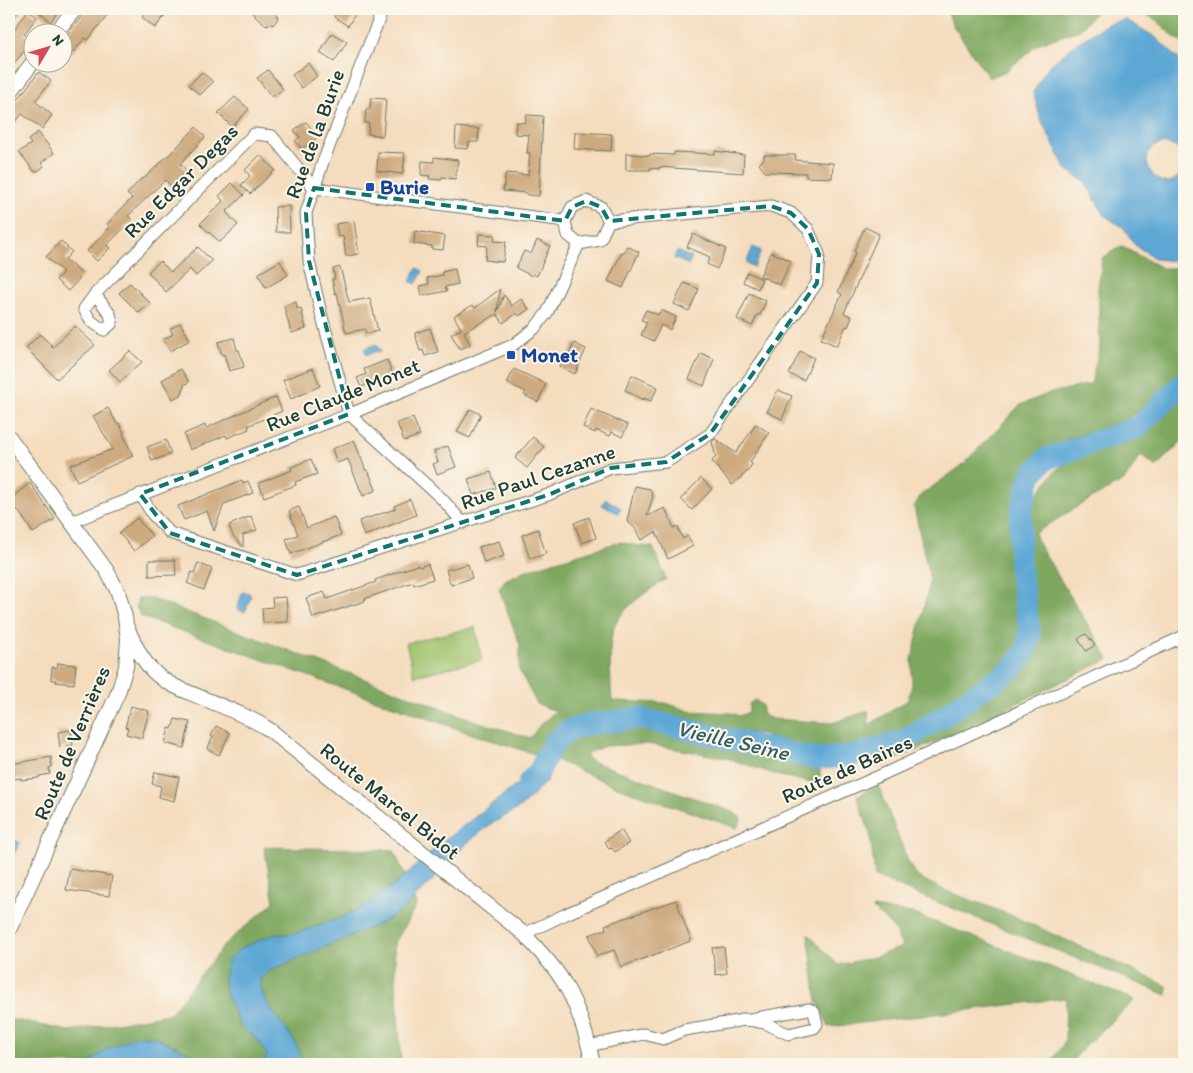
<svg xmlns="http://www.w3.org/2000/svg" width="1193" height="1073" font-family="Itim,sans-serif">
	<rect width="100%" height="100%" fill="#fbf7ec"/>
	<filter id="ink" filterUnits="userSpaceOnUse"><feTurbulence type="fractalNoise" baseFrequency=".02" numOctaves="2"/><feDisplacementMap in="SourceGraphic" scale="10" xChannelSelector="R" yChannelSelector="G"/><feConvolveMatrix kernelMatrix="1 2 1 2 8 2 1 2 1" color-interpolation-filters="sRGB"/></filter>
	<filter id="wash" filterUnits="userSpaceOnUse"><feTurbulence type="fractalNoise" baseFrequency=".0096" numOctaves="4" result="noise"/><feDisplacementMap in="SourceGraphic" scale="20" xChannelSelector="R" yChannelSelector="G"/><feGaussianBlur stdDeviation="1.12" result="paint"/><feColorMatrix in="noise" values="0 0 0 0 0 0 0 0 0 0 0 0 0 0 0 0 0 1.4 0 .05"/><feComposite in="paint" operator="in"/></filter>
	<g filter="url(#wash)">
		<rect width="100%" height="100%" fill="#f4dcbd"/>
		<path fill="#9dc16b" stroke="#5e7f50" d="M475 627 482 660 414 676 406 643Z"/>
		<path fill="#7ea75f" stroke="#4e724a" d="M947 9H1098L1080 30 1040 43 1006 71 989 78 952 24Z
			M1136 9 1184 10V43L1175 38 1156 20Z
			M1121 246 1162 268H1184V372L1151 402 1126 420 1068 439 1045 452 1026 470 1014 522 1013 567 1027 633 1022 652 1007 667 908 736 883 744 834 753 802 752 763 734 714 728 653 715H603L569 724 553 733 538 755 472 734 142 617C136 611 136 606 138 598H150L473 720 530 738 540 725 556 711 537 704 519 670 520 645 499 589 505 580 524 571 619 542 639 546 653 547 666 579C647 592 621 607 613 630 608 645 611 684 612 701L666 703 689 711 731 713 739 716 749 712V704L755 700 762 705V714L772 719 832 723 868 711 869 725 908 700 912 685V660L930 580 914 507 921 495 964 464 1020 405 1050 393 1091 384 1100 346 1098 288 1102 258Z
			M1184 389V439L1156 467 1141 455 1125 480 1080 505 1035 533 1039 545 1109 659 949 736 878 767 858 759 880 754 913 741 1013 676 1031 654 1035 632 1026 570V516L1037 495 1056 470 1085 451 1124 444Z
			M641 728 726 745 811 766 820 769V777L812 783 777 775 727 758 648 744 605 746 587 753V758L594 762 733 812 741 818 740 823 737 828 617 787 556 760C559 752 561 744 567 739 583 725 621 729 641 728Z
			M878 785 909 864 918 877 944 890 1011 915 1167 986V995L875 877 870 834 857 796Z
			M264 847 394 850 417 904 394 945 401 1064H9V1019L69 1031 170 1014 225 944 274 902Z
			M872 908 912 913 1135 1000 1084 1047 1070 1064H1049L1065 1042 1066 998 829 1027 817 1001 808 934 838 965 875 957 902 947 895 930Z"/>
		<path fill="#5da7d5" stroke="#3e7284" d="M9 9H22L9 26Z
			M1127 20 1155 37 1184 64V155C1178 148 1170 142 1160 144 1127 154 1165 207 1184 168V262L1156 259 1135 245 1124 228 1105 216 1085 182 1066 169 1041 120 1033 92 1048 67 1077 43 1109 23Z
			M753 247 761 251 754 267 746 263Z
			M677 251 692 258 689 265 674 258Z
			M417 268 423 271 416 284 410 281Z
			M376 344 378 348 381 350 380 352 376 351 367 355 364 349Z
			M606 499 621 508 618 513 602 505Z
			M244 592 249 593 251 597 245 612 237 609 242 593Z
			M538 755 556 760 546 782 521 807 491 824 465 845 452 861 401 911 381 923 271 970 260 979C262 1013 294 1027 301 1058L296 1064H259L263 1062 267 1055 257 1040 240 1025 225 993 224 979 228 960 241 948 272 935 297 933 342 918 364 906 398 882 441 843 519 783 528 773Z
			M9 836 20 843 9 864Z
			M135 1036 155 1037 214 1064H162L145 1059 126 1064H88L107 1049Z"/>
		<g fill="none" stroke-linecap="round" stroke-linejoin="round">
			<path stroke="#5da7d5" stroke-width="22" d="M529 782 539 771 553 744 569 730 590 724 638 718 815 759 851 756 903 741 945 715 1013 668 1027 649 1030 632 1019 564 1021 512 1031 475 1046 459 1138 427 1184 382"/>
		</g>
		<g id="blocks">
			<path fill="#ceaa7f" d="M35 9H61L51 22Z
				M87 9H101L108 14 88 40 85 38 73 52 70 50 62 60V41Z
				M149 9H170L155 28 142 17Z
				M248 9H269L279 17 273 25 270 23 267 26Z
				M340 9H358L348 26 334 17Z
				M28 10 37 17 24 34 32 41 14 64 9 59V37Z
				M332 33 347 42 334 62 320 53Z
				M308 63 317 76 302 88 292 75Z
				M268 70 283 89 272 97 257 78Z
				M39 72 51 81 35 101 52 115 42 129 22 114 9 130V111Z
				M202 72 213 82 200 95 189 85Z
				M235 97 249 109 232 127 218 113Z
				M371 98 386 99 383 136 368 134 369 123H365L366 109H370Z
				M526 115 543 116 539 196 527 195V193L503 191 506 173 528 175 530 153H527L529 135 515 134 516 122 525 123Z
				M306 122 318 137 302 149 295 141 300 137 294 130Z
				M196 127 205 137 180 164 187 171 171 186 165 180 128 216 132 220 107 245 110 248 97 261 87 251 110 227 107 224 132 198 127 194 142 178 143 179 170 154Z
				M456 127 479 129 478 142H469L468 149 455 148Z
				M38 132 54 153 41 163 44 166 38 171H34L19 152 31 144 28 140Z
				M575 132 612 134 611 151 574 149Z
				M715 151 744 155 743 173 659 167V169L650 168V170H626V153L650 156V154L674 155V152L715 154Z
				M378 152 405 153 403 174 377 171Z
				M260 155 275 170 250 194 241 185 250 176 245 170Z
				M764 155H796L795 160 833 163 832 178 806 177V173L765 172 759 164 764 159Z
				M434 157 458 160 455 179 442 177 441 180 429 179 430 176 421 175 422 161 434 162Z
				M232 183 244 195 226 212 238 225 220 242 200 224 223 201 219 196Z
				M289 206 290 232H276L275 207Z
				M354 221 359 254 346 256 343 236 338 237 336 224Z
				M865 227 879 234 844 313 852 317 848 327 846 326 837 346 821 339 842 294 838 292 856 252 854 251Z
				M415 231 445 236 443 250 432 249V246L414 244Z
				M479 234 495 235 494 241 506 242 503 262 485 260 487 246 478 245Z
				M693 234 726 249 717 269 707 264 710 257 687 247Z
				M537 240 550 246 537 276 533 274 532 276 516 268 524 251 531 254Z
				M61 241 72 252 65 259 83 275 68 291 56 280 63 272 46 257Z
				M627 246 639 252 623 288 608 281 621 254 624 253Z
				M198 247 212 261 196 276 190 269 166 292 148 272 160 261 171 272Z
				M771 252 791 261 780 285 760 276Z
				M280 261 288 275 266 288 258 274Z
				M340 267 349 302 370 298 378 331 366 334 365 329 346 333 337 293 335 294 332 279H335L333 269Z
				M455 269 458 284 445 287 447 291 422 296 420 286 429 284 427 278 443 275 442 272Z
				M747 272 762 279 758 289 743 282Z
				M130 283 150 303 139 313 119 293Z
				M684 283 699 289 689 311 674 304Z
				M500 289 497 312 504 295 512 306 521 299 529 309 519 316 517 313 503 323 497 314 464 332 470 345 460 349 451 334 461 329 454 316 473 305 475 308Z
				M749 293 766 301 760 315 758 314 752 326 737 319Z
				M296 302 297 309 301 308 306 329 291 333 284 306Z
				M646 310 658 315 661 310 676 317 670 330 661 325 654 341 641 335 647 322 641 320Z
				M180 323 190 340 170 351 163 340 173 334 170 329Z
				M75 326 95 345 57 379 26 348 40 334 53 347Z
				M430 328 438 352 425 356 423 350 420 351 415 333Z
				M234 338 237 350H239L244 367 229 371 224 354 222 355 218 342Z
				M574 343 586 349 575 374 559 366 564 355 568 357Z
				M130 351 142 362 120 382 109 370Z
				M800 351 814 358 804 380 789 374Z
				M701 353 714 359 704 386 689 379Z
				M387 360 393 375 361 387 357 378 366 374 364 369Z
				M313 368 320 386 291 399 283 380Z
				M181 369 189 382 184 385 182 394 173 399 162 380Z
				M514 369 546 384 538 402 524 395 526 392 507 383Z
				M632 375 658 387 651 401 644 398 643 400 625 390Z
				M778 390 792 396 782 419 767 412Z
				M276 397 282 411 248 426 249 429 227 438 226 435 190 450 184 434 205 425 206 428Z
				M108 408 117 424 119 423 124 433 123 434 133 456 77 481 70 465 113 449 93 416Z
				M470 409 481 414 470 438 457 432Z
				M591 409 628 425 622 437 612 432 610 436 596 430 595 433 583 427Z
				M413 418 420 435 404 441 397 423Z
				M756 424 769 433 750 462 752 464 748 471 732 485 712 461 716 457 712 442 715 439 736 453Z
				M533 437 544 447 527 468 515 458Z
				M166 440 171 454 152 461 147 447Z
				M354 440 366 471 368 470 376 490 363 496 348 459 337 463 332 449Z
				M448 446 456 467 437 474 433 464 438 462 434 451Z
				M311 459 317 474 295 482 296 485 264 497 259 483 292 470 291 467Z
				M491 472 496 488 473 495 468 479Z
				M701 478 712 489 692 510 681 499Z
				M242 480 243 483 248 481 253 493 224 504 214 531 207 511 184 520 178 506Z
				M30 483 55 519 33 533 17 509 9 516V500Z
				M635 486 650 489 653 496 647 516 665 508 674 528 677 526 683 539 688 536 693 546 668 559 656 532 641 540 635 528 627 521Z
				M410 499 416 515 364 536 359 521 395 509 394 506Z
				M299 507 307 528 334 517 341 535 291 554 286 539 298 535 289 511Z
				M251 516 257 530 243 535V547L233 536 229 525Z
				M589 517 596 538 582 543 574 523Z
				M137 518 152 536 134 551 119 533Z
				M538 529 546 554 530 559 522 535Z
				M499 541 504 556 484 563 479 547Z
				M149 560H175L176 575 149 576Z
				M198 563 212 569 204 590 187 583 192 572 194 573Z
				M428 564 433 579 414 585 413 582 364 599 365 601 313 618 306 598 324 592 327 599 376 582 375 580 409 568 418 565 419 567Z
				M468 564 472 578 451 585 446 570Z
				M286 597 288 622 263 623 262 608 273 607 272 598Z
				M1086 634 1095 645 1086 651 1078 639Z
				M58 663 76 665 74 684 55 682 56 680H51L52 667 57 668Z
				M131 706 149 711 142 738 126 734 128 728 125 727Z
				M175 719 190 722 184 748 165 743 169 728 172 729Z
				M216 726 230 733 219 755 207 749 213 737 211 736Z
				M71 730 73 745 60 747 58 732Z
				M51 757 52 767 49 768 50 774 39 776V778L21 780V778L14 779 11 764Z
				M155 772 179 777 174 801 159 797 161 786 152 784Z
				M621 830 629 843 615 852 612 848 609 849 605 841Z
				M70 869 112 876 109 896 66 890Z
				M676 900 691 941 621 967 614 950 597 956 589 935 606 929 605 925Z
				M724 947 727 973 716 975 712 948Z"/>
		</g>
	</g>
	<g filter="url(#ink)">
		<use href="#blocks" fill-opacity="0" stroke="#6a7564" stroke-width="1"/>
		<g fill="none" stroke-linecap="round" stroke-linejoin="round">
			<g stroke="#6a7564" stroke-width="13">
				<path id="minor" d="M383 9 323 162 306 213 309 261 322 317 349 414 443 500 463 523
					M314 188 565 221
					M586 201 601 207 609 221 600 240 579 244 568 235 565 221 572 207Z
					M95 294 110 314 112 323 104 330 91 321 84 309 95 294 254 134 272 136 314 188
					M140 494 153 515 170 533 297 575 548 495 611 468 666 462 710 434 817 283 819 254 808 229 791 213 771 206 609 221
					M71 522 355 412 513 345 534 329 547 313 579 244
					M524 934 566 914 877 777 1184 636
					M589 1046 644 1034 663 1039 684 1030 809 1009 814 1012 817 1024 814 1028 788 1034 765 1023 743 1019"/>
			</g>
			<g stroke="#6a7564" stroke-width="16">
				<path id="tertiary" d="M56 32 75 9
					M9 94 33 62
					M9 437 107 571 118 592 125 617 128 639 126 667 118 693 9 930
					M128 629C134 644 141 659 153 671 168 686 189 692 207 700 229 709 250 717 270 730L524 934C538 950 554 965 564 983 579 1008 587 1036 593 1064"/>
			</g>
			<use href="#minor" stroke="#fff" stroke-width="11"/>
			<use href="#tertiary" stroke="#fff" stroke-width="14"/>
		</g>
	</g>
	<path fill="none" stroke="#0f766e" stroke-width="4" stroke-dasharray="10 6" stroke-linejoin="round" d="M314 188 565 221 572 207 586 201 601 207 609 221 771 206 791 213 808 229 819 254 817 283 710 434 666 462 611 468 548 495 297 575 170 533 140 494 349 414 309 261 306 213Z"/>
	<g fill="#1a4fb4" stroke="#fbf7ec" stroke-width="2">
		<rect x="365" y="182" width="10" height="10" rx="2.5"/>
		<rect x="506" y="350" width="10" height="10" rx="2.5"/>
	</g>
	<g text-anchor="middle" stroke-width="4" stroke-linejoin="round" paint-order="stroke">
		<g font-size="21" fill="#1f3d34" stroke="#fbf7ec">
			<text transform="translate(315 134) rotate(-70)" y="7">Rue de la Burie</text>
			<text transform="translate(181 181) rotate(-45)" y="7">Rue Edgar Degas</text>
			<text transform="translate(343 395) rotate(-22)" y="7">Rue Claude Monet</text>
			<text transform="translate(538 477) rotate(-19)" y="7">Rue Paul Cezanne</text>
			<text transform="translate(72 743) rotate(-67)" y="7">Route de Verrières</text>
			<text transform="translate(847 769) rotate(-24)" y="7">Route de Baires</text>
			<text transform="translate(390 801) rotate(39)" y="7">Route Marcel Bidot</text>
		</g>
		<g font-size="21" font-weight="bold" fill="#164399" stroke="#fbf7ec" text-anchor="start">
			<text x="380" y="194">Burie</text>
			<text x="521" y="362">Monet</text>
		</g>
		<g font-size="22" font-style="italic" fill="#325d64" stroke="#fbf7ec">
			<text transform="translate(733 740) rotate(13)" y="8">Vieille Seine</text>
		</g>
	</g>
	<rect width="1193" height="1073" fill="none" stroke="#fbf7ec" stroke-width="30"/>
	<g transform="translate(48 48) rotate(52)"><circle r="24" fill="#fbf7ec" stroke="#a3ada2"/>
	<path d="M0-4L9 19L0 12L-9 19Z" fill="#d1495b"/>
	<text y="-8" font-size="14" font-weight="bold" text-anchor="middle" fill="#1f3d34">N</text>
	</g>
</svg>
